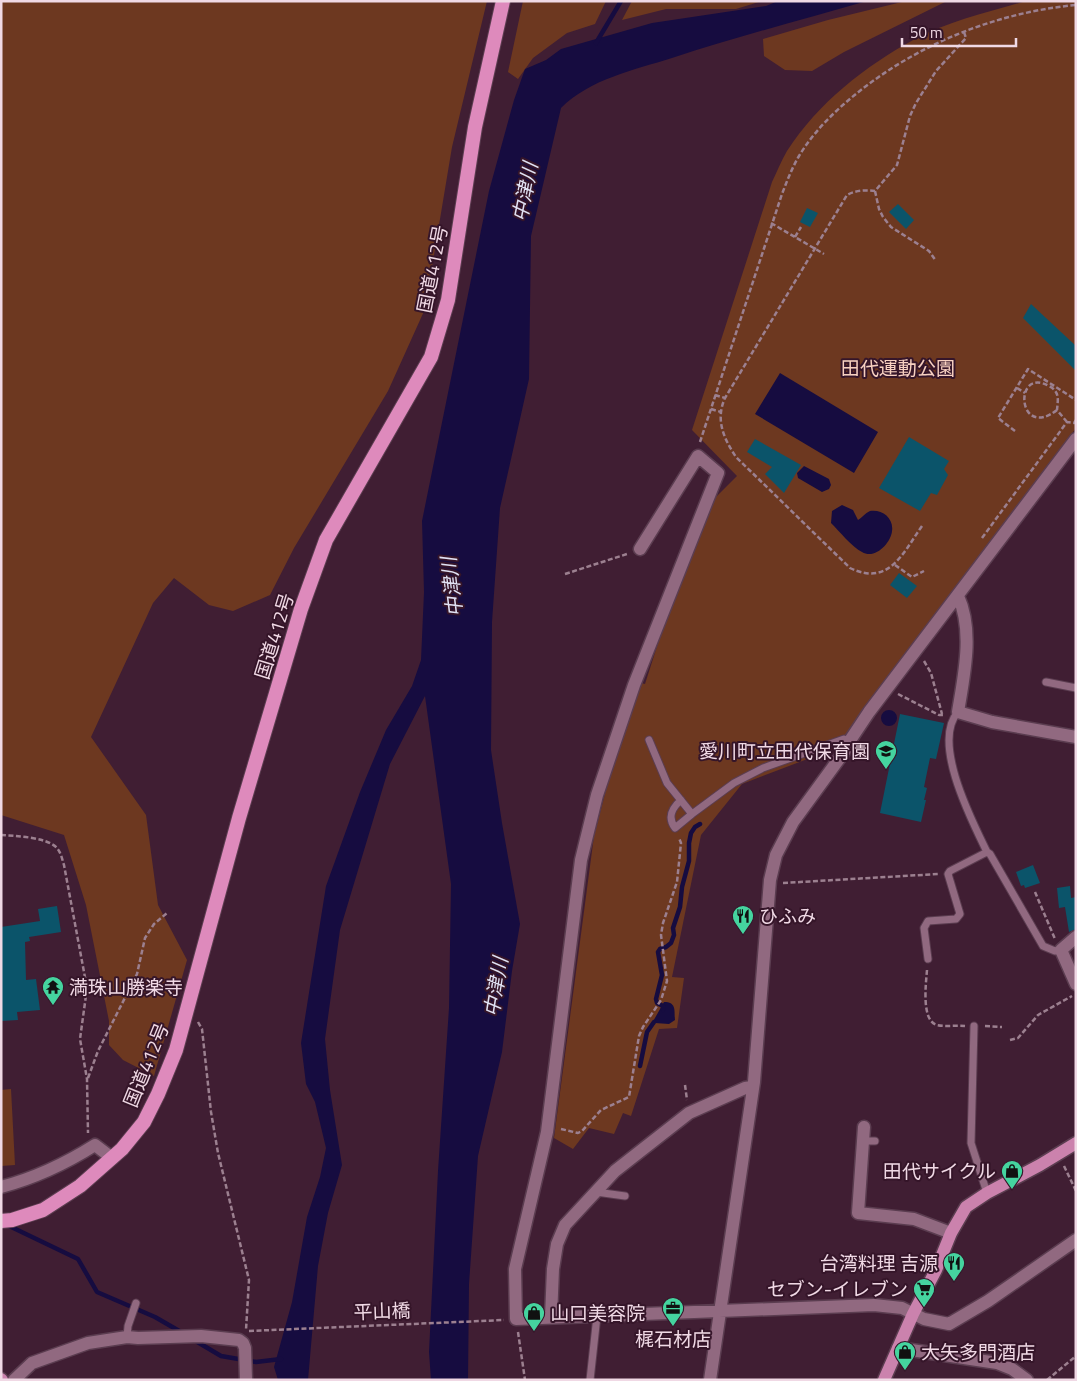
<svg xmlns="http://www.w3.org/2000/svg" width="1077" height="1381" font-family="'Titillium Web','Noto Sans JP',sans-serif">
	<rect width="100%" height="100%" fill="#401e33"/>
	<path fill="#6d3820" d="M1 1H487L452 147 425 309 388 391 294 548 270 595 233 611 209 605 174 578 153 603 91 737 146 815 158 905 187 960 154 1076 123 1060 109 1045V1021L86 905 64 835 1 815Z
		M523 1H606L595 24 567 33 533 58 518 79 508 72Z
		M632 1H762L736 9H666L622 20Z
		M906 1H947L844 52 812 71 785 70 764 56 763 39 828 20Z
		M1026 1H1076V428L846 734 844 745 742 784 701 835 672 977 684 978 677 1028 659 1029 631 1116 623 1113 614 1134 589 1128 573 1149 554 1138 594 836 607 786 641 683 645 684 674 593 716 497 737 476 692 430 772 182C777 172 781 161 787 151 818 103 865 66 915 39 949 21 989 12 1026 1Z
		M11 1089 15 1165 1 1166V1090Z"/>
	<path fill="#160c40" d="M778 1H867C801 20 736 37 672 58 634 70 590 79 561 108L531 236 529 379 500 508 492 622 491 750 502 823 520 924 512 971 502 1052 478 1156 469 1284 468 1380H431L429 1352 438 1171 449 1008 451 884 425 696 390 764 340 930 325 1039 330 1090 342 1165 328 1213 318 1266 308 1380H278L274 1367 292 1302 307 1217 320 1177 326 1148 315 1102 306 1084 301 1043 326 886 360 792 386 730 412 686 421 660 424 592 422 521 489 191 514 100 525 69 546 60 561 49 652 23 766 6Z
		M780 373 878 432 854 473 755 414Z
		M804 466 829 479 831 485 829 489 822 492 798 478 797 473Z
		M842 505 853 510 858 520C862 518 865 513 870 511 882 509 894 518 892 531 891 543 875 560 862 552 852 547 839 531 831 523L832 511Z
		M881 718a8 8 0 1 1 16 0a8 8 0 1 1-16 0Z
		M664 1002C677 1002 674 1011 675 1020L669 1024 655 1023 653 1026 651 1025Z"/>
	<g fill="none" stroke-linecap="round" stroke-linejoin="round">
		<path stroke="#160c40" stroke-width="4.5" d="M596 43 621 1
			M663 1010V1006L657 1003 656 999 662 975 658 952 660 949 666 947 671 943 674 935 673 928 680 907 682 887 689 861V843L691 833 695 827 700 824
			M640 1066 647 1032 654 1022
			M5 1224 78 1259 97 1292 155 1317 181 1332
			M194 1340 221 1356 256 1362 281 1359"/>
	</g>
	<path fill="#0b546a" d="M898 204 914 220 906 229 889 212Z
		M807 208 818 213 810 227 800 222Z
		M1031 304 1076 346V371L1023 318Z
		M909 437 949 461 944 469 948 475 937 495 931 493 920 511 879 488Z
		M755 439 801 465 784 493 765 474 772 467 747 452Z
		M899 573 917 586 907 598 890 585Z
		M900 714 944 723 936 759 930 758 924 787 927 788 924 800H926L921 822 880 813Z
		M1033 865 1040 883 1025 888 1024 885 1021 886 1016 872Z
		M1070 886 1071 898 1076 897V929L1069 932 1065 907 1059 908 1057 888Z
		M57 906 61 932 29 937 30 941 25 942 26 980 36 979 40 1010 17 1012 18 1020 1 1021V927L40 921 38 909Z"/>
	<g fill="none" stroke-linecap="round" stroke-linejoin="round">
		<g stroke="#5b3d50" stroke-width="9">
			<path id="service" d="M1046 682 1076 688
				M958 712C931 742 972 821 987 852L990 854 1043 946 1055 951 1061 950
				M649 740 667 783 692 814 734 783 763 768 844 739 849 742
				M681 800C672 808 667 817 675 828L692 814
				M928 959 924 928 928 921 956 919 960 914 948 874 950 871 987 852
				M974 1026 971 1143 987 1193
				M863 1141H875
				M596 1192 625 1196
				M127 1337 128 1326 136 1303
				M590 1380 597 1316"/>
		</g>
		<g stroke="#5b3d50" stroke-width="15">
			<path id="minor" d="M640 549 698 456 718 473 634 685 597 795 581 860 547 1132 515 1269 516 1319 874 1305 902 1308 924 1319 949 1324 988 1301 1076 1240
				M958 596C974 631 964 675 958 712L992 722 1076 737
				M1076 937 1061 950 1076 984
				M864 1127 858 1213 914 1219 951 1233
				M1 1187C35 1178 65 1164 95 1145L112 1158
				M551 1317 553 1269 557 1244 565 1225 615 1171 689 1113 745 1088 752 1087
				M898 1348 997 1363 1012 1369 1027 1380
				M14 1380 32 1363 88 1343 127 1337 138 1338 201 1336 239 1340 243 1343 245 1348 246 1380
				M710 1380 754 1082 770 880 776 855 793 822 847 748 849 742 869 712 1076 439"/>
		</g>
		<g stroke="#5b3d50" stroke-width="15">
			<path id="primary" d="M1 1379 2 1380
				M884 1380 913 1314 936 1270 951 1233 966 1207 987 1193 1040 1165 1076 1143"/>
		</g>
		<g stroke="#5b3d50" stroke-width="16">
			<path id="trunk" d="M1 1221 12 1220 43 1210 80 1186 122 1149 144 1122 158 1094 176 1050 239 818 301 609 326 540 431 357 448 300 475 127 503 1"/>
		</g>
		<path stroke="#9c8090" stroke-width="2.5" stroke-dasharray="5 2.5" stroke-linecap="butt" d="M875 191 879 209 883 217 891 227 929 251 936 261
			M771 223 824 254
			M795 237 801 227
			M1017 388 1025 393
			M715 395 725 398
			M711 409 721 412
			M1057 410C1017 441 1013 366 1049 386 1060 392 1058 399 1057 410L1067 422
			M1015 431 998 418 1028 369 1076 400
			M700 442 782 194C787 181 792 168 799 156 811 136 827 119 844 104 908 48 991 13 1076 5
			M922 526C903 553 889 587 850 568L736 457C724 439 715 420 725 398L847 195C856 190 865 190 875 191L897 165 910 116 916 103 936 71 966 38 964 32
			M982 538 1067 422 1074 423 1076 420
			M895 565 912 577 924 571
			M565 574 627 554
			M924 661 931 673 942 714
			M898 694 939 715H945
			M1 835C16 836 45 837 56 847 61 852 62 859 64 865L87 988 80 1039 87 1079 88 1133
			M783 883 938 874
			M1035 892 1055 939
			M927 970C926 983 921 1021 937 1025 946 1027 956 1025 965 1026
			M198 1022 202 1029 211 1112 218 1153 249 1280 246 1330
			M985 1026 1002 1027
			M1010 1040 1018 1038 1038 1015 1072 996
			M88 1078 98 1051 137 974 145 938 154 924 167 913
			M685 1085 687 1100
			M561 1129 578 1133 582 1131 601 1110 629 1097 639 1036 643 1027 661 1000 667 981 661 935 663 923 677 882 681 843 679 838
			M1064 1166 1076 1191
			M249 1331 504 1320
			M518 1332 525 1380
			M1047 1380 1076 1356"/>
		<use href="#service" stroke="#916980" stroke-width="7"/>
		<use href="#minor" stroke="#916980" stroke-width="12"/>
		<use href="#primary" stroke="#cb82ad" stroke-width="12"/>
		<use href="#trunk" stroke="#de8abc" stroke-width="14"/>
	</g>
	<defs>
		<g id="school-pin" transform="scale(1.125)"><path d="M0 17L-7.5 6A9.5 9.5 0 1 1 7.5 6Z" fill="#45d49f" stroke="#351529"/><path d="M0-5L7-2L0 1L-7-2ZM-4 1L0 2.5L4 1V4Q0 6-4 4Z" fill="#111"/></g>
		<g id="restaurant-pin" transform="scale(1.125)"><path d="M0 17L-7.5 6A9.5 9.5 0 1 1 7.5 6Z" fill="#45d49f" stroke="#351529"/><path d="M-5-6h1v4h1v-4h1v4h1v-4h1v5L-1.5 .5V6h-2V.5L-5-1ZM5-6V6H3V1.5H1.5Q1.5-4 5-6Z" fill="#111"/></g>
		<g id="temple-pin" transform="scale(1.125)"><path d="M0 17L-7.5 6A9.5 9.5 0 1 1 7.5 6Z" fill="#45d49f" stroke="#351529"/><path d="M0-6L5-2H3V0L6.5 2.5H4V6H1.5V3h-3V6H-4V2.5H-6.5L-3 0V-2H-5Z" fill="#111"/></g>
		<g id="shop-pin" transform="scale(1.125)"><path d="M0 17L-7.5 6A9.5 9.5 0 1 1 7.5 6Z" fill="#45d49f" stroke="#351529"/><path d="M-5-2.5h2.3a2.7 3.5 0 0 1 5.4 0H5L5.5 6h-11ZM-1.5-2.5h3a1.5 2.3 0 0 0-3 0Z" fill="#111"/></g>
		<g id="supermarket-pin" transform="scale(1.125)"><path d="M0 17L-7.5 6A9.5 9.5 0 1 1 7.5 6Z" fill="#45d49f" stroke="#351529"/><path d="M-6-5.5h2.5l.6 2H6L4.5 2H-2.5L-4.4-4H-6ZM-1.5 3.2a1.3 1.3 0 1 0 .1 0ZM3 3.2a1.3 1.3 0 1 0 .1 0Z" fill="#111"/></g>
		<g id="office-pin" transform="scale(1.125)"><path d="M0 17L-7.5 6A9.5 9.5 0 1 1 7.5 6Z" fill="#45d49f" stroke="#351529"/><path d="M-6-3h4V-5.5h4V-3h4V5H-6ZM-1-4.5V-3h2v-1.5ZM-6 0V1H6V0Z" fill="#111"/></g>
	</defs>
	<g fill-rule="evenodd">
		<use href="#school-pin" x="886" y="751"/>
		<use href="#restaurant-pin" x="743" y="916"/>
		<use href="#temple-pin" x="53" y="987"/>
		<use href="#shop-pin" x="1012" y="1171"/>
		<use href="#restaurant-pin" x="954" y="1263"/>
		<use href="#supermarket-pin" x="924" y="1289"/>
		<use href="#office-pin" x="673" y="1308"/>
		<use href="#shop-pin" x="534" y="1313"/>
		<use href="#shop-pin" x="905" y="1352"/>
	</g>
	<g text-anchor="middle" stroke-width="4" stroke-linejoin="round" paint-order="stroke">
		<g font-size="19" fill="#f0d9e5" stroke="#351529">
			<text transform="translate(432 269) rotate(-79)" y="7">国道412号</text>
			<text transform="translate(274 636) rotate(-73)" y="7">国道412号</text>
			<text transform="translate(146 1065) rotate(-68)" y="7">国道412号</text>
			<text transform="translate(382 1311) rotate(-2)" y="7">平山橋</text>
		</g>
		<g font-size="19" fill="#f7d0c0" stroke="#351529">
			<text x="898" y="375">田代運動公園</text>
		</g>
		<g font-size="19" fill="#f0d9e5" stroke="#351529" text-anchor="end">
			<text x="870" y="758">愛川町立田代保育園</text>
			<text x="759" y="923" text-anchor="start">ひふみ</text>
			<text x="69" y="994" text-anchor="start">満珠山勝楽寺</text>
			<text x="996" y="1178">田代サイクル</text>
			<text x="938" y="1270">台湾料理 吉源</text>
			<text x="908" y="1296">セブン-イレブン</text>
			<text x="550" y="1320" text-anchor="start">山口美容院</text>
			<text x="673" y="1346" text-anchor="middle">梶石材店</text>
			<text x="921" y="1359" text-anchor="start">大矢多門酒店</text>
		</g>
		<g font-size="20" font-style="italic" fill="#e1e2f4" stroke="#351529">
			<text transform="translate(525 192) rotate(-79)" y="7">中津川</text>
			<text transform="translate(452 587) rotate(-97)" y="7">中津川</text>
			<text transform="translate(496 987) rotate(-81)" y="7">中津川</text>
		</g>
	</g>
	<rect width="1077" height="1381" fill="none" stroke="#f0d9e5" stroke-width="5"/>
	<path d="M902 38v8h114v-8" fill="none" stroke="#f0d9e5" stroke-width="2.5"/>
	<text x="910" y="38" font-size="15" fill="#f0d9e5" stroke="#351529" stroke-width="4" paint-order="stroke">50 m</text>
</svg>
